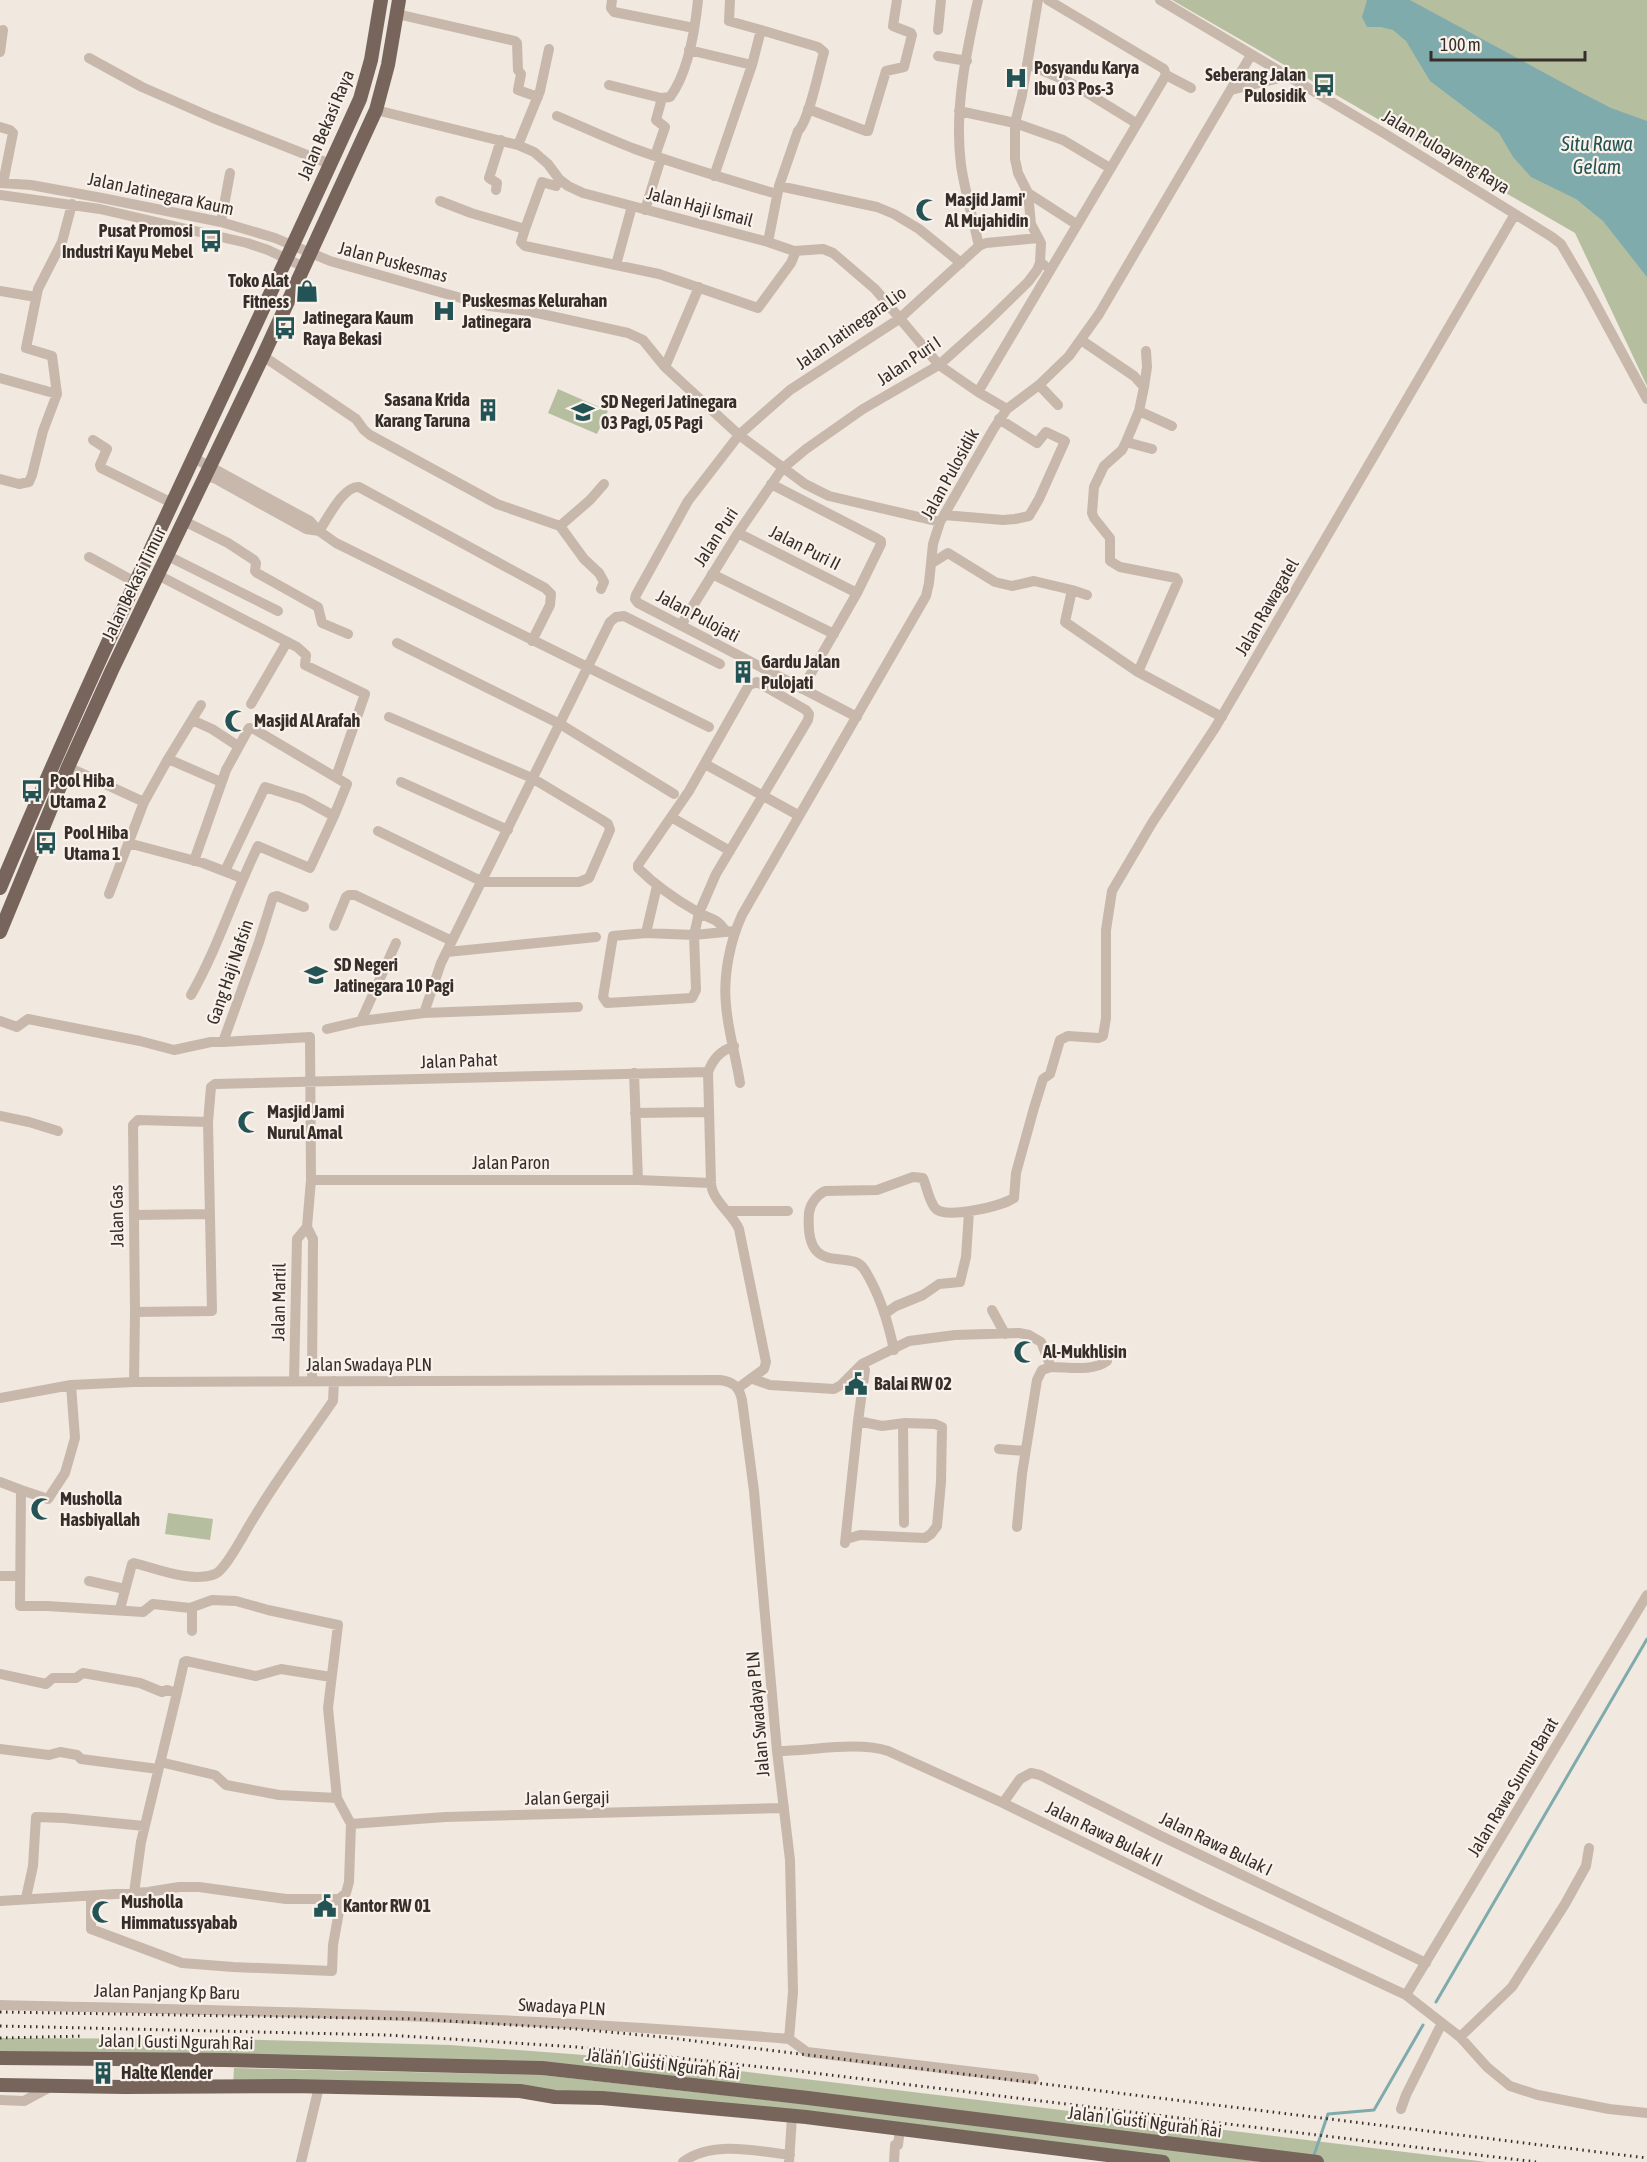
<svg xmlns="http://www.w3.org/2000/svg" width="1647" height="2162" font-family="'Asap Condensed',sans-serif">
	<rect width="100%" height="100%" fill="#f1e8df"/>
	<path fill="#b5bfa0" d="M1172 0H1647V386L1575 233Z
		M558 389 608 411 597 434 548 413Z
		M168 1513 213 1519 210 1540 165 1534Z
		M0 2038 225 2039 450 2045 650 2060 1487 2162H1320L542 2068 0 2052Z
		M234 2068 542 2075 910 2116 1263 2162H1163L602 2098 233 2086Z"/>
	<path fill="#80abac" d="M1367 0H1410L1578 91 1611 108 1647 121V277L1603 221 1576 199 1531 177 1513 157 1499 133 1430 81 1406 41 1393 30 1381 27H1367L1362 17Z"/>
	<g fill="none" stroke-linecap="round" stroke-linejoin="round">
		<path stroke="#80abac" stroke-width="3" d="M1436 2002 1647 1639
			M1313 2158 1328 2114 1374 2110 1423 2025"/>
		<path stroke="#c8b8ac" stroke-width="10" d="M612 0 611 8 614 12 694 28
			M730 0 729 21 761 30 752 65
			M978 0C966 53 954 110 961 165 965 192 973 219 979 246
			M1038 0 1022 95 1015 123V159L1018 173 1028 193 1031 224 1041 243 1040 263 1044 265
			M1160 0 1387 135 1552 237 1561 244 1588 290 1647 399
			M397 14 515 41 517 43 518 70 521 74 518 90 538 97
			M761 30 818 47 824 52C819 69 809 121 798 131L779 186 768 242
			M938 30 941 0
			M689 50 752 65 714 176
			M0 52 3 30
			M938 56 967 61
			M89 58 142 87 213 118 330 164
			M1027 64 1071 83 1136 123
			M1166 75 1191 88
			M609 85 661 98 670 97C688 73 695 30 698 0
			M1231 90 1287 76
			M808 109 866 131H868L886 71 904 67 912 35 911 33 893 26 897 0
			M376 110 518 145 534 152 548 164 559 179 568 186 583 193 768 242 794 251 823 249 833 253 875 289 939 365 978 392 1007 409
			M959 111 1015 123 1063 140 1110 168
			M557 116C583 127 609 139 635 149 682 166 729 180 777 194
			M0 127 10 130 13 133 3 183
			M518 145 540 91 549 49
			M655 156 665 127 656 120 662 98
			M0 183 31 185 102 198 221 222 275 238 330 261 489 306 528 311 628 333 643 340 665 367 739 435 805 484 829 496 940 522
			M779 186 877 207 894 214 919 229 961 263
			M496 190 497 183 489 178 501 140
			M1028 193 1076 224
			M0 195 100 209 247 243 268 250 304 267
			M440 201 471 213 525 229 521 242 525 246 659 274 758 308 791 263 796 251
			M645 210 661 158
			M221 222 230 173
			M525 229 542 182 556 186 559 179
			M616 265 632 206
			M0 291 36 297
			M1081 340 1134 376 1144 387 1139 411 1126 442 1122 450 1104 466 1094 487 1092 513 1094 518 1110 538V561L1120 567 1176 578 1178 581 1138 672
			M263 356 356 419 364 430 370 435 497 504 560 526 590 500 604 484
			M665 367 699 287
			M0 378 57 394
			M1039 385 1058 405
			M1144 387 1147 367 1146 351
			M978 392 1166 75 1164 69 1048 0
			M1139 411 1172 426
			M93 440 107 449 100 465 101 468 172 503
			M1126 442 1152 449
			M194 458 310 521 319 531 336 543 709 727
			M205 477 214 478 306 529 319 531
			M0 479 19 484 29 482 32 475 43 431 57 394 52 356 26 348 38 289 62 242 72 204
			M771 484 876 538 881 541V544L857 593 802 689
			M944 515 1003 520 1015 519 1029 516 1039 499 1065 441 1046 432 1037 443 999 419
			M184 521 228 543 254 560 256 563 255 571 257 573 318 607 322 623 348 634
			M560 526 584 559 599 573 604 582 601 589
			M319 531C328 518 343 486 359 487L545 588 551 594 550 605 532 641
			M738 533 857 593
			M168 556 278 611
			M89 557 135 582
			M932 563 948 553 995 582 1012 586 1034 581 1072 590 1065 622 1138 672 1222 717
			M712 574 834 634
			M158 575 297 647 306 655 305 665 365 694 336 777
			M1072 590 1087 595
			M681 625 738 533 782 469 806 449 863 409 939 365 987 322 1028 282 1037 270 1040 263
			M397 643 560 724 674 794
			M251 704 287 642
			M857 717 638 603 635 599 636 595 688 501 739 435 790 390 899 319 979 246 986 243 1038 238
			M192 720 212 729 238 746
			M168 759 221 782
			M705 764 798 815
			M68 767 144 802
			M401 782 508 830
			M671 817 730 851
			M378 831 483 882H579L589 878 610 830 608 824 602 820 532 778 389 717
			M128 843 203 863 242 878
			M225 871 265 787 303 799 334 816
			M109 894 144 802 168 759 201 705
			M334 926 346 897 349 895H355L452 941
			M726 932C716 916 710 920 696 911 675 899 655 885 638 868V865L689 791 749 685 757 682 806 710 809 714 808 720 716 874 699 913 694 935 646 933 613 936 603 997 607 1003 692 998 696 990 694 935 735 931
			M646 933 657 886
			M447 952 596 937
			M191 995C218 948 234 895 258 846L310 868 334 816 347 784 254 729 249 728 226 770 194 861
			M424 1013 441 963 610 622 616 617 624 616 720 664
			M0 1021 17 1027 28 1019 140 1041 174 1050 211 1042H223L259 942 273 897 277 896 304 907
			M361 1021 396 943
			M327 1029 361 1021 424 1013 578 1007
			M223 1042 310 1037 311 1180 307 1227 297 1239 294 1381
			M734 1046C720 1051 713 1059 708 1072L711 1183C712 1201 732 1213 739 1229L766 1362 764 1369 738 1388
			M634 1073 638 1180
			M740 1083C736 1057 728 1031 726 1005 723 976 730 941 742 915L926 596 929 583 933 544 940 522 994 428 1007 409 1039 385 1069 356 1099 314 1251 55
			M635 1113 708 1112
			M0 1116 29 1122 58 1131
			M311 1180H638L711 1183
			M727 1211H788
			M134 1215 209 1214
			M307 1227 313 1239 312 1381
			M992 1310 1005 1334
			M135 1312 212 1311 208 1122 211 1087 215 1084 708 1072
			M886 1313 896 1306 923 1295 939 1284 960 1282 966 1257 969 1212
			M894 1350C888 1321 880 1294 864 1269 850 1247 804 1280 809 1213 810 1204 817 1195 825 1191L877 1190 913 1177 923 1178C927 1187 929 1202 936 1209 947 1219 1002 1206 1014 1198L1016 1173 1034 1108 1043 1079 1050 1074 1060 1040 1068 1036 1098 1038 1103 1036 1106 1018V930L1112 891 1152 823 1215 728 1515 214
			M753 1379 770 1385 834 1389 841 1385 862 1364 909 1341 955 1335 1019 1333 1029 1335 1041 1342 1051 1367C1069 1367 1092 1372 1107 1361
			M134 1382 135 1312 133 1125 138 1120 208 1122
			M0 1398 71 1385 134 1382 720 1380C733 1382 739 1386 742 1400L754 1491 777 1751 790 1860 793 1992 789 2039
			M903 1424 904 1523
			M999 1449 1025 1451
			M0 1482 21 1490
			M1017 1527 1022 1474 1037 1380 1042 1370 1051 1367
			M850 1538 860 1535 925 1538 931 1534 937 1526 941 1482 942 1427 935 1424 905 1423 882 1426 858 1421 865 1370 862 1364
			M845 1543 858 1421
			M0 1576H19
			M89 1581 125 1589
			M120 1609 132 1564 134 1563C158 1569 191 1583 215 1574 224 1570 237 1546 242 1538 269 1490 302 1446 333 1401L334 1381
			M192 1631V1608
			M0 1674 46 1684 53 1678H76L83 1673 140 1683 162 1692 167 1690 177 1693 184 1662 186 1661 256 1676 281 1669 331 1677
			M0 1749 49 1755 60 1752 77 1755 81 1759 158 1769
			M777 1751C810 1751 858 1741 888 1751L1003 1803 1210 1904 1406 1995 1460 2037 1487 2067 1510 2086 1538 2095 1609 2109 1647 2113
			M160 1762 215 1775 226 1785 279 1795 337 1798
			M1003 1803 1020 1779 1031 1773 1040 1775 1161 1836 1426 1963
			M351 1824 445 1817 784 1808
			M134 1893 141 1842 177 1693
			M91 1896V1929L182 1963 233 1967 332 1971 333 1945 340 1906 339 1899
			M26 1898 33 1866 36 1817 64 1818 144 1826
			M0 1901 148 1892 179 1887H199L286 1899H339L346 1893 349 1882 351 1824 337 1798 328 1708 338 1625 268 1610 236 1601 212 1600 190 1608 153 1604 143 1612 47 1606H20L21 1490 48 1499 65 1473 75 1438 71 1385
			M1406 1995 1647 1595
			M0 2005C263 2011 526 2016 789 2039L807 2052 1034 2079
			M1460 2037 1512 1987 1565 1904 1586 1866 1589 1848
			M0 2100 24 2101 50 2087
			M1401 2109 1406 2095 1442 2023
			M301 2162 319 2087
			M683 2162C712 2140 757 2151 790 2155
			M789 2162 792 2117
			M894 2162 895 2145H898L900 2129"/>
		<path stroke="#77655c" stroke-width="14" d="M0 888C112 621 241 362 360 99L371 60 381 0
			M0 932 68 767 112 670 263 356 376 110 388 65 399 0
			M0 2058 225 2060 542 2068 808 2098 1317 2162
			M0 2085 125 2087 292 2086 520 2091 555 2097 602 2098 806 2117 1163 2162"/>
		<path stroke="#372e2a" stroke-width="3" stroke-dasharray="1.5 4.5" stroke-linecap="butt" d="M0 2012 417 2019 577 2029 662 2037 1647 2158
			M0 2026 387 2035 577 2047 798 2071 1536 2162
			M0 2038 84 2036"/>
	</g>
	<defs>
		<g id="hospital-bare" transform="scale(1.8)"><path d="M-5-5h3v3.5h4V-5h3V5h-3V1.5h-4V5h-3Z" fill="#235355" stroke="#f9f2eb" stroke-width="2.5" paint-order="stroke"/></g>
		<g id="bus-bare" transform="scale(1.8)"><path d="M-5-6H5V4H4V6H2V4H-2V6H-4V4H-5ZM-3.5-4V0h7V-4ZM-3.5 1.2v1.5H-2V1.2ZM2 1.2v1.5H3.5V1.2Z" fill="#235355" stroke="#f9f2eb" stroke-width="2.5" paint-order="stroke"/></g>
		<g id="mosque-bare" transform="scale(1.8)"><path d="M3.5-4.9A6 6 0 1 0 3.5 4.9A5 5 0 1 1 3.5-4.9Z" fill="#235355" stroke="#f9f2eb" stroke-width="2.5" paint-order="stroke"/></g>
		<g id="shop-bare" transform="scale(1.8)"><path d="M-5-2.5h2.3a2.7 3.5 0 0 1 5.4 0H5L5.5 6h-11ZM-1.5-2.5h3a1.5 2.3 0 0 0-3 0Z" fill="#235355" stroke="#f9f2eb" stroke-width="2.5" paint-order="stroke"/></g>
		<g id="building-bare" transform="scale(1.8)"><path d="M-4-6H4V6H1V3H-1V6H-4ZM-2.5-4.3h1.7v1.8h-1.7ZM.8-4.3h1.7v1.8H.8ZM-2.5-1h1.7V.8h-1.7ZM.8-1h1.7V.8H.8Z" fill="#235355" stroke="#f9f2eb" stroke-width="2.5" paint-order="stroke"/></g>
		<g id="school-bare" transform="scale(1.8)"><path d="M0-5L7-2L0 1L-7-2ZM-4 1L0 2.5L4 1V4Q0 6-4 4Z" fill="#235355" stroke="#f9f2eb" stroke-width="2.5" paint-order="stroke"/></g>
		<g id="civic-bare" transform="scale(1.8)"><path d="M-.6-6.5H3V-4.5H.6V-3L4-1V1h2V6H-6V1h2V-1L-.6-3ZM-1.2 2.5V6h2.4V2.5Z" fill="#235355" stroke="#f9f2eb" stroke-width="2.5" paint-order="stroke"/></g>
	</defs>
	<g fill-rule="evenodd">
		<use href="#hospital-bare" x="1016" y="78"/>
		<use href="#bus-bare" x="1324" y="85"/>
		<use href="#mosque-bare" x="927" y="210"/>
		<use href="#bus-bare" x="211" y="241"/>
		<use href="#shop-bare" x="307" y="291"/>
		<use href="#hospital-bare" x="444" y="311"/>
		<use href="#bus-bare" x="285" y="328"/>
		<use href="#building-bare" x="488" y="410"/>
		<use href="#school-bare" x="583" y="412"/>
		<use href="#building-bare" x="743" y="672"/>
		<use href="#mosque-bare" x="236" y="721"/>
		<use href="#bus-bare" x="32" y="791"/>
		<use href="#bus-bare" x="46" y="843"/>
		<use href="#school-bare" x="316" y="975"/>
		<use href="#mosque-bare" x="249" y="1122"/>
		<use href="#mosque-bare" x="1025" y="1352"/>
		<use href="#civic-bare" x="856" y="1384"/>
		<use href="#mosque-bare" x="42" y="1509"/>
		<use href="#civic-bare" x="325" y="1906"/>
		<use href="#mosque-bare" x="103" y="1912"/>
		<use href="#building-bare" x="103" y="2073"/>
	</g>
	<g text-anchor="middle" stroke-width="4.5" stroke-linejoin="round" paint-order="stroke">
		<g font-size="18" font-weight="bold" fill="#372e2a" stroke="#f9f2eb" text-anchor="start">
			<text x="1034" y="74">Posyandu Karya<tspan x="1034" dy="21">Ibu 03 Pos-3</tspan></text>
			<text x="1306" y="81" text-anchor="end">Seberang Jalan<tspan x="1306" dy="21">Pulosidik</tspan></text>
			<text x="945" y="206">Masjid Jami'<tspan x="945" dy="21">Al Mujahidin</tspan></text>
			<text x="193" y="237" text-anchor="end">Pusat Promosi<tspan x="193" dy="21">Industri Kayu Mebel</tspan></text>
			<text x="289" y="287" text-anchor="end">Toko Alat<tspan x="289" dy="21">Fitness</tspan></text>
			<text x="462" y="307">Puskesmas Kelurahan<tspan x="462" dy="21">Jatinegara</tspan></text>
			<text x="303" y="324">Jatinegara Kaum<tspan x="303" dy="21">Raya Bekasi</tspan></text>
			<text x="470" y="406" text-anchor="end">Sasana Krida<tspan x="470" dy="21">Karang Taruna</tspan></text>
			<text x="601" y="408">SD Negeri Jatinegara<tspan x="601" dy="21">03 Pagi, 05 Pagi</tspan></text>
			<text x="761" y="668">Gardu Jalan<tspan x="761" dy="21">Pulojati</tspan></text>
			<text x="254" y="727">Masjid Al Arafah</text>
			<text x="50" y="787">Pool Hiba<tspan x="50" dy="21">Utama 2</tspan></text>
			<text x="64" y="839">Pool Hiba<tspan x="64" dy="21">Utama 1</tspan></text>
			<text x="334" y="971">SD Negeri<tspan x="334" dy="21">Jatinegara 10 Pagi</tspan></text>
			<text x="267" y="1118">Masjid Jami<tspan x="267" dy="21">Nurul Amal</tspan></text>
			<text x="1043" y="1358">Al-Mukhlisin</text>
			<text x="874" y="1390">Balai RW 02</text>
			<text x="60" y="1505">Musholla<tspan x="60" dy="21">Hasbiyallah</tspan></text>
			<text x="121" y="1908">Musholla<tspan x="121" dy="21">Himmatussyabab</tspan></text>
			<text x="343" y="1912">Kantor RW 01</text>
			<text x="121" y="2079">Halte Klender</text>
		</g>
		<g font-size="18" fill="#372e2a" stroke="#f9f2eb">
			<text transform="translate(326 125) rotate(-67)" y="6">Jalan Bekasi Raya</text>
			<text transform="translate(1446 152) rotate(31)" y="6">Jalan Puloayang Raya</text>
			<text transform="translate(161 194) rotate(12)" y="6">Jalan Jatinegara Kaum</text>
			<text transform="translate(700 207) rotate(15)" y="6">Jalan Haji Ismail</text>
			<text transform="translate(393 262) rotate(15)" y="6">Jalan Puskesmas</text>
			<text transform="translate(851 328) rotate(-35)" y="6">Jalan Jatinegara Lio</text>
			<text transform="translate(909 361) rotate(-34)" y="6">Jalan Puri I</text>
			<text transform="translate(950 474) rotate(-61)" y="6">Jalan Pulosidik</text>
			<text transform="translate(716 537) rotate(-57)" y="6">Jalan Puri</text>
			<text transform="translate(805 548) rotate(27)" y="6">Jalan Puri II</text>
			<text transform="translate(134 584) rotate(-64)" y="6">Jalan Bekasi Timur</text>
			<text transform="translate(1267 607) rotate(-60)" y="6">Jalan Rawagatel</text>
			<text transform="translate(698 616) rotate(28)" y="6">Jalan Pulojati</text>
			<text transform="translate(230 972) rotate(-71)" y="6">Gang Haji Nafsin</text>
			<text transform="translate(459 1061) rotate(-2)" y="6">Jalan Pahat</text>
			<text x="511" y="1169">Jalan Paron</text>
			<text transform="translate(117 1216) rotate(-91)" y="6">Jalan Gas</text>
			<text transform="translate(279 1302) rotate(-89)" y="6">Jalan Martil</text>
			<text x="369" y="1371">Jalan Swadaya PLN</text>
			<text transform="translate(758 1714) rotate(-95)" y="6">Jalan Swadaya PLN</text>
			<text transform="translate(1513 1787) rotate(-59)" y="6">Jalan Rawa Sumur Barat</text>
			<text transform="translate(567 1798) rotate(-1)" y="6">Jalan Gergaji</text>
			<text transform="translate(1104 1834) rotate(26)" y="6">Jalan Rawa Bulak II</text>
			<text transform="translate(1216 1844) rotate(26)" y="6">Jalan Rawa Bulak I</text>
			<text transform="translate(167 1992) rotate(1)" y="6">Jalan Panjang Kp Baru</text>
			<text transform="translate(562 2007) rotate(3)" y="6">Swadaya PLN</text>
			<text transform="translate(176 2042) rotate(1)" y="6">Jalan I Gusti Ngurah Rai</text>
			<text transform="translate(663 2064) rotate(7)" y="6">Jalan I Gusti Ngurah Rai</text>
			<text transform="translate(1145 2122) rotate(7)" y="6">Jalan I Gusti Ngurah Rai</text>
		</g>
		<g font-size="20" font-style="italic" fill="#235355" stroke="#f9f2eb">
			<text x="1597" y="151">Situ Rawa<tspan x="1597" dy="23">Gelam</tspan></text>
		</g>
	</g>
	<path d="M1431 51v9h154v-9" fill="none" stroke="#372e2a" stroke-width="3"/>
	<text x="1440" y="51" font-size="18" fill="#372e2a" stroke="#f9f2eb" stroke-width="4.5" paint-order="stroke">100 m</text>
</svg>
